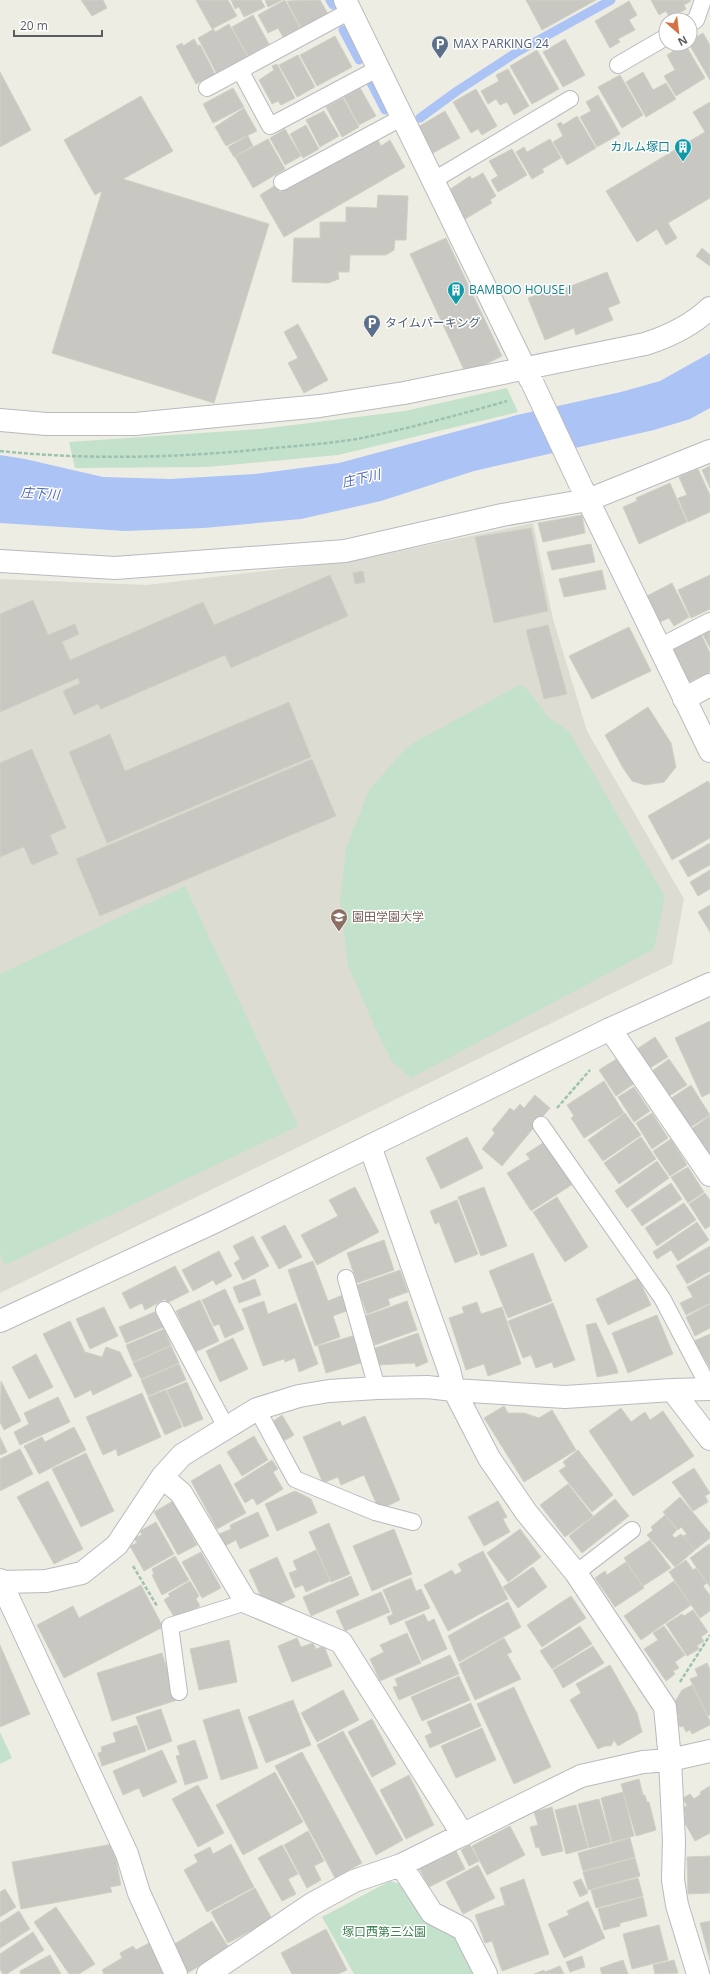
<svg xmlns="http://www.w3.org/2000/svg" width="710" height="1974" font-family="'Open Sans','Noto Sans JP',sans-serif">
	<rect width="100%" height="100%" fill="#edede4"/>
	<path fill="#dcdcd3" d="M533 523 553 619 587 731 684 899 672 964 0 1293V579L147 585 357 560Z"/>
	<path fill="#c4e1cb" d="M507 388 518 412 338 455 207 467 75 468 69 442 261 429 405 411Z
		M519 685 526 688 549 718 569 731 665 897 654 949 411 1078 393 1063 375 1028 348 965 340 901 346 848 369 790 408 746Z
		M185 886 298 1126 5 1265 0 1254V974Z
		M0 1732 12 1758 0 1764Z
		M390 1881 403 1885 457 1932 477 1974H354L322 1917Z"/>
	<path fill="#acc3f5" d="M710 353V408L690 419 654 430 474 471 381 501 301 519 204 528 125 531 0 523V455L25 459 103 477 170 479 255 474 339 463 517 415 621 392 660 381Z"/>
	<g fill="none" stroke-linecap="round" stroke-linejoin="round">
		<path stroke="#acc3f5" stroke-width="9" d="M330 0 333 5
			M343 30 359 60
			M371 83 385 110
			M420 118 457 91 517 52 611 0"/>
	</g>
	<path fill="#c8c7c1" stroke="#d1d0c3" d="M81 0H103L107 8 92 16Z
		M196 0H228L237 16 212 29Z
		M231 0H261L265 7 244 17 239 7 235 9Z
		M265 0H282L268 7Z
		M285 0 300 28 283 37 278 28 268 33 258 15Z
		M320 0 328 14 301 28 287 1Z
		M526 0H596L542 30Z
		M651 0H690L691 1 684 5 686 9 670 18 666 11 659 15Z
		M629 1 637 15 629 20 635 30 618 39 620 42 610 48 595 21Z
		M253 15 269 44 248 56 232 27Z
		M229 24 249 59 217 74 198 38 214 29 215 32Z
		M703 33 710 45V80L689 44 690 41Z
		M335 36 352 67 317 86 300 55Z
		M194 39 198 46 200 45 215 74 196 84 176 46 182 43 183 46Z
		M565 39 585 75 563 87 543 52Z
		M685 44 705 78 676 96 664 76 675 70 667 55Z
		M537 50 559 89 532 104 510 66Z
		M298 55 315 87 297 97 279 65Z
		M277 64 295 98 281 105 278 101 272 104 259 80 274 70 272 66Z
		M508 69 529 106 514 115 507 102 500 105 496 99 488 104 481 91 499 81 496 75Z
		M0 72 31 130 0 147Z
		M643 72 653 90 666 83 676 99 646 117 626 82Z
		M620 75 643 115 622 128 598 87Z
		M233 88 244 107 213 123 203 104Z
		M360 88 376 116 359 125 344 97Z
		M476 89 497 126 482 135 478 129 471 133 453 102Z
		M598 95 620 134 597 147 580 117 591 111 586 102Z
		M141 96 173 151 123 179 269 224 214 403 52 353 102 191 95 195 64 140Z
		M343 98 359 127 342 137 326 107Z
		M710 102V198L668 223 677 238 666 245 657 229 637 242 606 191 705 132 693 112Z
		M244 108 257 131 226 146 215 127Z
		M324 111 339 136 320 147 306 120Z
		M445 111 460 138 433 153 418 127Z
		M577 116 596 148 567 165 553 142 563 136 557 124 561 122 563 125Z
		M306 125 319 149 303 158 290 134Z
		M285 129 301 156 285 165 270 138Z
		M248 136 253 146 234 157 228 147Z
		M376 136 381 146 390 140 405 167 284 237 260 195 276 185 280 192Z
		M268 139 285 169 253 188 235 157Z
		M550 139 561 158 542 169 544 172 532 179 516 152 524 147 527 152Z
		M512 149 527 175 498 192 491 180 498 176 489 161Z
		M483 173 496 196 490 200 492 203 465 219 449 190 470 176 472 179Z
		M378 195 408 196 406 240H395L394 250 386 255H350L349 272H338L339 279 328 283 292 282 294 238H320V222H346V207L377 208Z
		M446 238 502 356 466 374 410 254Z
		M702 248 710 255V266L696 256Z
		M607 272 620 303 608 308 613 320 576 335 574 328 545 340 528 298 556 287 558 291Z
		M298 324 328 380 304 393 288 363 298 358 284 332Z
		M710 466V488L702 470Z
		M698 469 710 495V512L688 522 678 498 687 495 679 477Z
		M670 483 687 522 639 544 623 507 637 501 636 498Z
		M582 515 585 533 543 542 538 523Z
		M531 528 548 611 494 623 475 537Z
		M591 544 595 562 552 570 547 552Z
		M602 570 606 589 564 597 559 579Z
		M363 571 365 582 355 584 353 573Z
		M330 575 348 616 231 668 225 655 101 709 98 704 74 715 63 691 80 683 78 678 0 712V614L33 600 48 635 75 624 79 634 62 642 70 660 203 602 214 625Z
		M710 575V609L691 618 678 590Z
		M672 583 689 617 674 626 669 618 658 623 645 597Z
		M548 625 567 694 544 699 526 630Z
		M629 627 651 671 592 699 569 656Z
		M710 629V648L702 633Z
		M700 632 710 653V672L685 684 668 648Z
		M289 702 311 757 107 843 69 752 110 734 125 771Z
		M648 707 671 743 676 767 664 782 645 785 632 781 623 768 605 735Z
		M32 749 66 828 50 835 58 854 32 865 24 847 0 857V763Z
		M312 759 336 816 100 916 76 859Z
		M708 781 710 784V838L672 860 648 816Z
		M710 843V865L688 877 679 861Z
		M710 870V889L698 896 690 882Z
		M710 905V932L698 912Z
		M710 1021V1093L702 1097 675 1038Z
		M655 1037 668 1057 650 1068 637 1049Z
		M618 1058 635 1083 616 1096 599 1070Z
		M669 1059 687 1085 669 1096 652 1071Z
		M604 1081 624 1113 584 1138 571 1118 574 1116 567 1105Z
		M691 1085 710 1115 689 1128 670 1099Z
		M634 1087 650 1111 634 1122 618 1097Z
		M535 1095 550 1108 502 1166 482 1149 495 1133 492 1130 510 1108 514 1111 520 1104 524 1108Z
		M625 1113 641 1135 603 1161 588 1140Z
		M652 1113 668 1138 652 1149 636 1123Z
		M710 1116V1159L691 1129Z
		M467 1137 483 1168 441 1189 426 1158Z
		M641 1137 656 1159 619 1184 604 1163Z
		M549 1139 576 1182 531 1211 507 1173 530 1159 526 1154Z
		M671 1139 687 1165 670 1176 653 1151Z
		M657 1161 669 1178 627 1208 615 1191Z
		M688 1167 704 1192 688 1203 671 1177Z
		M671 1183 682 1199 642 1226 631 1210Z
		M355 1187 379 1232 317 1265 301 1235 338 1216 329 1200Z
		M484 1187 507 1246 481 1256 458 1197Z
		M705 1193 710 1200V1226L705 1229 689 1204Z
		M557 1197 588 1247 565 1262 533 1212Z
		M457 1200 478 1254 455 1263 439 1222 435 1224 430 1211Z
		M684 1203 696 1220 657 1246 645 1228Z
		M697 1222 709 1240 678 1261 671 1250 657 1259 653 1252Z
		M285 1225 302 1257 279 1269 261 1237Z
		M253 1236 269 1266 243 1280 234 1263 240 1259 233 1246Z
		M384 1240 394 1270 357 1283 347 1253Z
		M710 1246V1271L687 1284 676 1266Z
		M219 1251 232 1276 216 1285 213 1280 193 1291 182 1270Z
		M533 1253 552 1301 508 1318 489 1271Z
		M313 1261 328 1301 343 1295 349 1310 333 1316 340 1337 315 1346 288 1270Z
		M175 1266 189 1292 167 1303 165 1299 145 1310 142 1303 130 1309 122 1293Z
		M400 1270 408 1292 388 1299 390 1305 367 1314 357 1285Z
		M710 1274V1303L686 1315 680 1303 693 1297 687 1287Z
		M638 1278 651 1305 608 1325 596 1299Z
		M255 1279 261 1295 239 1303 233 1287Z
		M225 1289 244 1329 225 1338 219 1324 214 1326 202 1300Z
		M200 1300 219 1341 195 1352 176 1311Z
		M264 1301 268 1314 296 1303 318 1364 299 1372 295 1358 285 1362 284 1359 263 1366 242 1309Z
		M407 1301 417 1330 375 1345 365 1316Z
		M477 1302 481 1314 502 1307 521 1364 488 1376 484 1364 466 1370 449 1318 464 1313 462 1307Z
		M553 1303 575 1360 554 1368 552 1362 536 1368 531 1355 523 1358 508 1321Z
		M710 1304V1328L695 1336 686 1317Z
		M104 1307 118 1336 90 1349 76 1319Z
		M157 1311 164 1327 126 1343 119 1327Z
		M657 1315 673 1354 628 1373 612 1333Z
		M70 1321 85 1352 102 1357 106 1347 120 1352 132 1376 93 1395 91 1390 75 1398 43 1334Z
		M596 1323 616 1366 618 1373 597 1377 586 1325Z
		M164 1329 171 1345 133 1362 126 1345Z
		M418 1333 428 1362 416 1367 415 1363 379 1365 373 1349Z
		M710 1334V1368L694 1341Z
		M356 1335 364 1362 326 1373 318 1346Z
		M233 1338 248 1369 220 1382 206 1351Z
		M171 1346 179 1363 141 1379 133 1363Z
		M36 1354 53 1387 29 1399 12 1367Z
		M179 1364 186 1380 148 1396 141 1380Z
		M1 1381 21 1421 4 1430 0 1422Z
		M187 1382 203 1419 184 1427 167 1390Z
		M166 1390 182 1427 165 1435 148 1397Z
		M142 1393 161 1437 118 1456 116 1449 103 1455 86 1417Z
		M58 1397 70 1422 20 1445 14 1432 29 1424 24 1413Z
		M504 1406 508 1413H524L539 1418 552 1410 576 1450 524 1482 484 1418Z
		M621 1408 631 1422 645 1412 650 1420 663 1411 694 1456 633 1496 589 1431Z
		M282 1415 294 1435 282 1442 271 1423Z
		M365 1416 400 1500 379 1510 364 1475 341 1485 338 1477 323 1483 303 1437 340 1421 342 1426Z
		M74 1427 86 1450 39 1474 24 1446 42 1437 45 1442Z
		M254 1436 268 1460 242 1476 227 1452Z
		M0 1437 7 1452 0 1455Z
		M20 1449 33 1474 0 1491V1459Z
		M578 1450 613 1495 592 1512 559 1471 566 1466 563 1462Z
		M86 1453 114 1511 81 1527 52 1469Z
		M272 1460 278 1469 273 1472 283 1489 257 1505 253 1498 245 1503 234 1484Z
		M220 1464 246 1513 217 1529 191 1481Z
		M694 1468 710 1493 705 1496 708 1502 693 1511 672 1482Z
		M48 1481 83 1549 54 1564 17 1497Z
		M568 1484 593 1516 565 1537 540 1505Z
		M295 1491 311 1499 317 1513 277 1531 265 1504Z
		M680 1497 710 1533V1538L695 1550 683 1536 687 1534 681 1527 678 1530 663 1512Z
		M615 1499 629 1516 582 1553 569 1536Z
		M173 1501 197 1545 178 1555 154 1512Z
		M498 1501 507 1517 503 1519 510 1532 484 1546 468 1517Z
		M258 1512 269 1536 240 1549 236 1540 225 1546 219 1534 231 1529 230 1525Z
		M665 1515 677 1530 672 1535 675 1538 681 1534 695 1550 675 1567 647 1535 653 1530 651 1527Z
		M156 1522 174 1554 144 1571 130 1546 137 1543 134 1538 142 1535 140 1531Z
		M329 1523 350 1574 331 1582 309 1532Z
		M394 1529 412 1574 372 1591 353 1546Z
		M520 1529 541 1557 508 1582 487 1553Z
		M650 1540 671 1568 643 1586 624 1558Z
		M709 1544 710 1546V1587L690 1558Z
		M316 1550 330 1581 306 1592 303 1585 295 1588 289 1573 297 1570 293 1561Z
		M483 1551 508 1599 448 1631 424 1585 452 1570 455 1575 462 1571 458 1564Z
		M201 1552 221 1588 202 1598 182 1562Z
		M175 1556 189 1580 162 1595 152 1575 154 1574 152 1569Z
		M277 1557 295 1597 275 1606 263 1601 249 1570Z
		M686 1560 693 1570 696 1568 707 1583 703 1586 710 1595V1611L700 1618 669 1572Z
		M626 1562 644 1588 615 1607 595 1578 605 1571 607 1575Z
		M533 1567 547 1587 518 1608 503 1587Z
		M351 1576 359 1595 311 1616 303 1597Z
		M411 1578 416 1591 421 1589 430 1608 390 1625 387 1617 393 1614 383 1590Z
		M190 1581 199 1596 196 1599 200 1606 176 1620 164 1600 170 1596 168 1594Z
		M674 1581 691 1605 641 1640 624 1616Z
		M141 1585 163 1627 64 1678 37 1625 73 1606 79 1618Z
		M381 1592 390 1612 345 1631 336 1611Z
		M571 1596 586 1618 542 1647 527 1625Z
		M508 1602 521 1627 459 1662 448 1636Z
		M693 1610 708 1632 701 1637 704 1641 697 1646 699 1649 687 1656 666 1624 682 1614 684 1616Z
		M424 1614 428 1622 434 1619 447 1649 422 1661 405 1622Z
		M580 1626 592 1644 552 1669 540 1651Z
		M664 1626 685 1655 675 1662 679 1668 673 1671 675 1674 666 1681 644 1649 658 1640 653 1633Z
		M407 1633 421 1663 380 1681 370 1659 384 1652 380 1645Z
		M297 1638 301 1647 313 1643 316 1649 324 1646 332 1666 292 1682 278 1646Z
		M504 1638 512 1652 507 1654 521 1679 475 1700 459 1664Z
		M229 1640 237 1682 199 1690 190 1649Z
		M0 1645 30 1714 0 1727Z
		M593 1646 604 1663 563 1688 553 1670Z
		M162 1653 177 1700 112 1721 97 1673Z
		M450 1655 459 1674 399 1700 393 1687 398 1686 395 1679Z
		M707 1663 710 1669V1715L708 1716 690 1679 698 1676 695 1669Z
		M610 1665 637 1713 642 1732 618 1746 614 1740 611 1746H605L598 1749 570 1700 581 1693 576 1684Z
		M459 1676 470 1700 422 1721 411 1697Z
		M692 1685 710 1721V1725L692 1734 690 1730 686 1732 683 1726 680 1727 676 1718 679 1717 673 1705 682 1690Z
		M514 1687 551 1767 514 1784 477 1704Z
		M343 1690 359 1720 317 1742 301 1713Z
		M293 1700 311 1745 266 1763 248 1717Z
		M471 1703 481 1726 430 1748 425 1736 432 1733 427 1722Z
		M161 1709 172 1741 148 1750 136 1717Z
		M239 1709 258 1768 221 1780 203 1720Z
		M372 1719 396 1764 372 1777 348 1732Z
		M137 1725 146 1751 102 1766 98 1753 102 1752 101 1747 116 1742 113 1733Z
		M482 1728 496 1760 456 1778 441 1746Z
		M343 1731 403 1840 376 1855 317 1745Z
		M195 1740 208 1778 185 1785 176 1756 180 1755 177 1746Z
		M162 1750 177 1782 143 1797 139 1788 123 1795 113 1771Z
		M302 1752 362 1863 335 1878 275 1766Z
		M275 1772 303 1822 243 1855 216 1805Z
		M409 1775 434 1825 406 1839 380 1790Z
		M639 1779 643 1795H645L647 1802H649L656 1830 636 1836 621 1784Z
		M198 1785 224 1833 198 1847 172 1799Z
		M710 1786V1833L695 1841 682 1818 686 1816 682 1808 687 1806 683 1798 690 1794 694 1799 701 1794 700 1792Z
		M623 1792 634 1836 612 1842 601 1798Z
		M599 1799 611 1842 589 1848 578 1804Z
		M576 1805 588 1848 566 1854 555 1810Z
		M552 1807 563 1851 542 1856 539 1847 536 1848 530 1827 538 1825 534 1812Z
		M510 1826 525 1855 487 1875 472 1846Z
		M308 1831 324 1861 314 1866 321 1880 307 1888 284 1845Z
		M630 1838 635 1857 583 1871 578 1853Z
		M113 1844 121 1885 110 1887 112 1892 21 1909 12 1862Z
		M231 1844 254 1887 207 1912 184 1870 198 1862 194 1855 210 1847 213 1854Z
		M282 1845 298 1874 288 1879 296 1894 282 1901 258 1858Z
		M470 1845 479 1861 469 1866 461 1850Z
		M456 1851 465 1869 429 1887 418 1866 436 1858 437 1861Z
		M710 1856V1893L688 1894 687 1857Z
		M635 1858 640 1876 588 1890 583 1872Z
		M478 1865 495 1898 463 1914 446 1882Z
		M638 1878 643 1896 596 1908 591 1890Z
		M524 1879 549 1954 502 1971 492 1941 485 1943 475 1915 505 1905 500 1888Z
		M581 1879 588 1893 580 1897 573 1882Z
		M255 1888 272 1919 228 1943 211 1912Z
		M5 1889 16 1907 0 1917V1892Z
		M643 1897 647 1916 620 1923V1926L604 1930 598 1909Z
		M588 1901 605 1938 564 1958 548 1924 569 1915 567 1911Z
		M56 1907 95 1964 79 1974H69L34 1922Z
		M19 1911 30 1929 0 1948V1923Z
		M212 1921 229 1948 186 1974 168 1948Z
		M710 1921V1960L700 1923Z
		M659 1925 668 1960 632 1969 623 1934Z
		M326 1929 347 1970 338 1974H292L281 1953Z
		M33 1932 44 1950 7 1974H3L0 1969V1954Z
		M151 1942 170 1974H104L102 1970 122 1958 120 1953 133 1946 136 1950Z
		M50 1955 61 1974H21L20 1971Z
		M582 1956 585 1967 570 1972 566 1962Z
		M623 1960 628 1974H602L600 1968Z
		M674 1960 678 1973 655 1974 653 1965Z
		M560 1966 564 1974H534L544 1970 545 1972Z"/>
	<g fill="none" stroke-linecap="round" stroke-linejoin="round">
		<g stroke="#b9babf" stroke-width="18">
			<path id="lane" d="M690 23 696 20 703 0
				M618 65 666 37
				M240 70 270 126 379 68
				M207 88 350 11
				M434 180 570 99
				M282 182 403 117
				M659 647 710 621
				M541 1125 662 1298 710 1389
				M346 1278 377 1388
				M164 1310 227 1429
				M257 1409 295 1479 375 1512 413 1522
				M576 1573 632 1530
				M179 1692 170 1626 246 1602"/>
		</g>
		<g stroke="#b9babf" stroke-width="24">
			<path id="street" d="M345 0 530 379
				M0 420 46 424H135L320 406 404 393 645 344C670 336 691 326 710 308
				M582 488 710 751
				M0 561 115 568 345 551 502 515 588 500 710 451
				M684 699 710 685
				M610 1029 710 1175
				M370 1146 449 1370 454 1390 489 1458 526 1512 576 1573 665 1707 670 1760 674 1841 673 1880 677 1905 698 1974
				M672 1390 710 1439
				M162 1477 181 1493 246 1602 341 1642 463 1835
				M0 1580 127 1854 139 1893 176 1974
				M0 1582 46 1581 82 1573 117 1545 162 1477 182 1455 257 1409 299 1396 329 1391 377 1388 427 1387 454 1390 565 1397 672 1390 710 1389
				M401 1865 432 1913 463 1929 486 1974
				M208 1974 312 1904 354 1881 401 1865 581 1776 643 1762 670 1760 710 1751"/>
		</g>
		<g stroke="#babac0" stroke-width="24">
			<path id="secondary" d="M0 1321 212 1223 610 1029 710 984"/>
		</g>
		<path stroke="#9dc2b0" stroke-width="2.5" stroke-dasharray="4 2" stroke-linecap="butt" d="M0 451C88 460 176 458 263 449 294 446 326 444 357 439 407 429 458 415 507 401
			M557 1108 590 1070
			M133 1566 157 1606
			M680 1682 710 1635"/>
		<use href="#lane" stroke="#fff" stroke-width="16"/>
		<use href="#street" stroke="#fff" stroke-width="22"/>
		<use href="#secondary" stroke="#fff" stroke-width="22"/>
		<g stroke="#b9babf" stroke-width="24" stroke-linecap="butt">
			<path id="street-bridge" d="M533 384 580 484"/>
		</g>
		<use href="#street-bridge" stroke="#fff" stroke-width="22"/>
	</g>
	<defs>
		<g id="parking-pin" transform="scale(0.9)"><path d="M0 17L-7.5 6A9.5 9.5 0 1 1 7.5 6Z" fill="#5c6f8a" stroke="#fff"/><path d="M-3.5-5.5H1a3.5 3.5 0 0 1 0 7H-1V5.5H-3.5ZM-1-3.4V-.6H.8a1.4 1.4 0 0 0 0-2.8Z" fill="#fff"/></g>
		<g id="building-pin" transform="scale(0.9)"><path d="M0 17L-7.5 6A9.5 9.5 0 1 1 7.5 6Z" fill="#0f9aa8" stroke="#fff"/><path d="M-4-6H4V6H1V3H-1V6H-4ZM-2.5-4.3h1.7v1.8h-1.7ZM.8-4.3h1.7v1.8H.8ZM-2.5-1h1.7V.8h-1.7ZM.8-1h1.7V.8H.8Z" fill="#fff"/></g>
		<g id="university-pin" transform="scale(0.9)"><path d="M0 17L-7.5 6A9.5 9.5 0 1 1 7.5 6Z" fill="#8d6e63" stroke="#fff"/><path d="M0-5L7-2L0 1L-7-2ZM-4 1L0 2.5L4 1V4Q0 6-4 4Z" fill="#fff"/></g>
	</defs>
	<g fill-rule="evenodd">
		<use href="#parking-pin" x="440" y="44"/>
		<use href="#building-pin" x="683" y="147"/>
		<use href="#building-pin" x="456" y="290"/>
		<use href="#parking-pin" x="372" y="323"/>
		<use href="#university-pin" x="339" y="917"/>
	</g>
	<g text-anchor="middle" stroke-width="3" stroke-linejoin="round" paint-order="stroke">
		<g font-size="12" fill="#4e5e75" stroke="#fff" text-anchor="start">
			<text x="453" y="48">MAX PARKING 24</text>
			<text x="385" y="327">タイムパーキング</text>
		</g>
		<g font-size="12" fill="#0d838f" stroke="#fff" text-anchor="end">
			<text x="670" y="151">カルム塚口</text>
			<text x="469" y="294" text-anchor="start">BAMBOO HOUSE I</text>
		</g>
		<g font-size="12" fill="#785e54" stroke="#fff" text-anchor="start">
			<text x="352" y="921">園田学園大学</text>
		</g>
		<g font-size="12" fill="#3f7f52" stroke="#fff">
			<text x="384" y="1936">塚口西第三公園</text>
		</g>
		<g font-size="13" font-style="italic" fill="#526ab5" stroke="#fff">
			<text transform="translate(361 478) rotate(-13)" y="5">庄下川</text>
			<text transform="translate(40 493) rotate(4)" y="5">庄下川</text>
		</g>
	</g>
	<g transform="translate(678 32) rotate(152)"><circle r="19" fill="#ffffff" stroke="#bebec1"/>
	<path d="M0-3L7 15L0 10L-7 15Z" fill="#d47243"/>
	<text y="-6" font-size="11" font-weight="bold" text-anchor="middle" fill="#5c5d63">N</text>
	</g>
	<path d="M14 30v6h88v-6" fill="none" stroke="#5c5d63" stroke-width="2"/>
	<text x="20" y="30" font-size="12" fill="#5c5d63" stroke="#ffffff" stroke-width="3" paint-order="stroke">20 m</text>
</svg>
